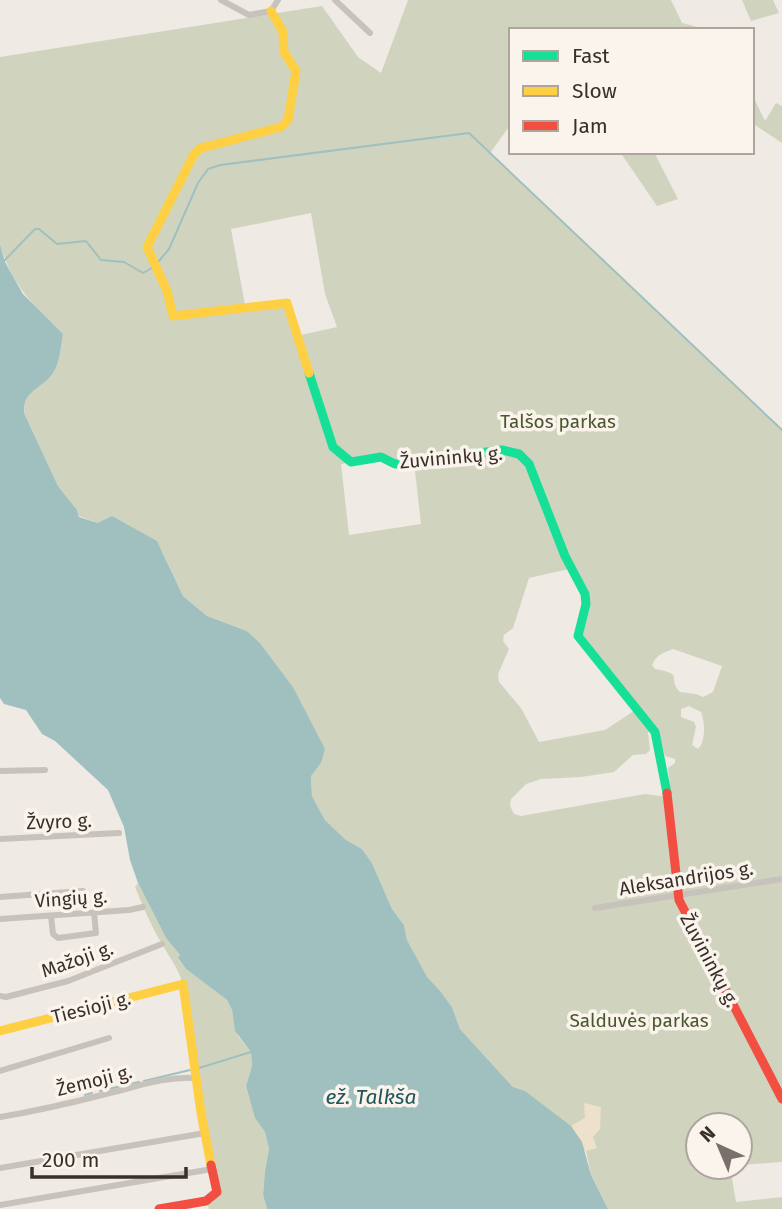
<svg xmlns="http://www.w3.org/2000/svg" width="782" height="1209" font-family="'Fira Sans',sans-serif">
	<rect width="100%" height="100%" fill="#efeae4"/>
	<path fill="#d0d4be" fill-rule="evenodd" d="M408 0H671L682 23 709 30H511V124L490 153 782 430V1162L740 1165V1125H698V1167H730L736 1202 782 1197V1209H608L591 1175 586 1151 525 1091 513 1087 460 1029 452 1007 441 992 427 978 407 940 404 925 392 909 372 863 362 849 346 840 325 820 312 796 311 775 321 763 305 712 293 687 260 643 247 631 207 616 183 596 162 551 98 523 79 516 77 510 58 486 24 413C24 390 42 388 53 373 60 364 61 345 63 334 35 308 10 282 0 244V57L322 6 358 57 381 73ZM311 213 325 294 337 327 301 335 288 299 245 305 231 229ZM381 457 395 464 414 462 421 524 349 535 341 464ZM573 568 586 604 580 641 637 709 605 730 539 742 521 708 499 682 498 674 509 649 503 641 504 635 513 628 529 578ZM673 649 722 666 713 692 703 697 696 694 680 692C666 676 686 675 655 669L652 665C656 655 663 653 673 649ZM689 706 701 712C705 722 706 741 698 749L692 745 696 727 694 722 681 717V709ZM657 731 665 756 675 759V763L668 768 671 794 661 796 645 794 521 816 514 814 510 806 511 799 526 784 541 779 581 777 614 772 633 755 646 754 650 750 648 732Z
		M742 0H773L779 13 751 21Z
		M752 94 765 121 776 103 782 106V143L752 123Z
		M620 152H654L678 199 657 206Z
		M138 883 166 938 180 955 178 959 186 969 227 1000 232 1010 235 1028 238 1036 251 1052 252 1066 246 1086 255 1117 265 1132 269 1149 265 1171 263 1195 267 1209H209L206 1201 217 1191 183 984C178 968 170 958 162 944 151 926 143 906 135 887Z"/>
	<path fill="#eee1cb" d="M584 1103 601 1107 600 1129 593 1137 597 1148 586 1151 571 1126 585 1118Z"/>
	<path fill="#a0c0c0" d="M0 244 5 262 23 294 63 334C61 345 60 364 53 373 42 389 23 390 24 413L58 486 77 510 79 517 98 523 112 516 157 541 183 596 207 616 247 631 260 643 293 687 325 749 321 763 311 776 312 796 325 820 346 840 362 849 372 863 392 909 404 925 407 940 427 977 441 992 452 1007 460 1029 513 1087 525 1091 571 1126 582 1142 591 1175 608 1209H267L263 1195 265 1171 269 1149 265 1132 255 1118 246 1086 252 1066 251 1052 235 1031 232 1010 227 1000 186 969 178 958 180 955 166 938 138 883 130 860 124 827 108 790 55 741 42 734 26 710 4 704 0 698Z"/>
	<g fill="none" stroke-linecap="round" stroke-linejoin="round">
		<path stroke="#a0c0c0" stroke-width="2" d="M159 261 169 249 198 183 208 169 220 165 469 133 782 430
			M0 265 35 229H39L57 244 86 241 101 260 124 262 143 273 152 268
			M199 1068 251 1052
			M144 1081 190 1070
			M100 1091 139 1082
			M85 1095 92 1093"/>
		<path stroke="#c8c2bc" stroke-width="6" d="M221 0 249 15 271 11 278 0
			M335 0 370 33
			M0 771 45 770
			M0 839 119 833
			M0 897 83 891
			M595 908 782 879
			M51 916 53 934 58 938 96 933 94 912
			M0 919 129 910 143 907
			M0 996 6 997 68 981 162 944
			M0 1071 109 1038
			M0 1117C36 1111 71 1103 106 1094 136 1087 165 1076 196 1078
			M0 1168 205 1133
			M0 1205 212 1169"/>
		<path stroke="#16e098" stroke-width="9" d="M309 373 333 447 351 462 381 457 395 464 502 450 519 454 529 464 565 556 585 594 586 604 578 636 655 732 667 793"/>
		<path stroke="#ffcf43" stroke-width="9" d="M271 11 283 32 284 52 296 71 288 120 281 127 201 148 194 154 147 247 167 291 173 316 287 303 309 373
			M0 1031 183 984 201 1113 211 1165"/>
		<path stroke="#f24e42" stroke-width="9" d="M667 793 679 900 782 1099
			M159 1209 206 1201 217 1192 211 1165"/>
	</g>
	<g text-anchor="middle" stroke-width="7" stroke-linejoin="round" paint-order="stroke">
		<g font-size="19" fill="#49572e" stroke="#faf4ec">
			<text x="558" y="428">Talšos parkas</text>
			<text x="639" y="1027">Salduvės parkas</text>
		</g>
		<g font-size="19" fill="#392f2a" stroke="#faf4ec">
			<text transform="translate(451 457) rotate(-5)" y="7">Žuvininkų g.</text>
			<text transform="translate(59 821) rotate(-2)" y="7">Žvyro g.</text>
			<text transform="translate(686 878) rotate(-9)" y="7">Aleksandrijos g.</text>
			<text transform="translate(71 898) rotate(-4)" y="7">Vingių g.</text>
			<text transform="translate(77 959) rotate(-19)" y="7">Mažoji g.</text>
			<text transform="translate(710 960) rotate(62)" y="7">Žuvininkų g.</text>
			<text transform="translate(91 1007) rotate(-14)" y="7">Tiesioji g.</text>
			<text transform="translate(94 1080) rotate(-14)" y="7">Žemoji g.</text>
		</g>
		<g font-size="21" font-style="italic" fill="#20575b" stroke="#faf4ec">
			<text x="371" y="1104">ež. Talkša</text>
		</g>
	</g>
	<rect x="509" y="28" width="245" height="126" fill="#faf4ec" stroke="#ada59e" stroke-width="2"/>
	<rect x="523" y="51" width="35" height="10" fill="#16e098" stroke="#ada59e" stroke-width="2"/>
	<text x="572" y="63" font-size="21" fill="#392f2a">Fast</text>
	<rect x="523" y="86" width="35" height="10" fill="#ffcf43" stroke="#ada59e" stroke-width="2"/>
	<text x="572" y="98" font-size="21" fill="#392f2a">Slow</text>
	<rect x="523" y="121" width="35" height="10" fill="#f24e42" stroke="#ada59e" stroke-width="2"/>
	<text x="572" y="133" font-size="21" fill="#392f2a">Jam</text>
	<g transform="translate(719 1146) rotate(316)"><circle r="33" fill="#faf4ec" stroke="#ada59e" stroke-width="2"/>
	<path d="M0-5L12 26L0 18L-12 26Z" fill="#79706b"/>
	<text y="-10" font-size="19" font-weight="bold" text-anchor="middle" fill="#392f2a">N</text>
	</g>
	<path d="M32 1167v10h154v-10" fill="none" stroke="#392f2a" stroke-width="3.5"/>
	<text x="42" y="1167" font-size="21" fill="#392f2a" stroke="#faf4ec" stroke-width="5" paint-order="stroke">200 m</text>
</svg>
